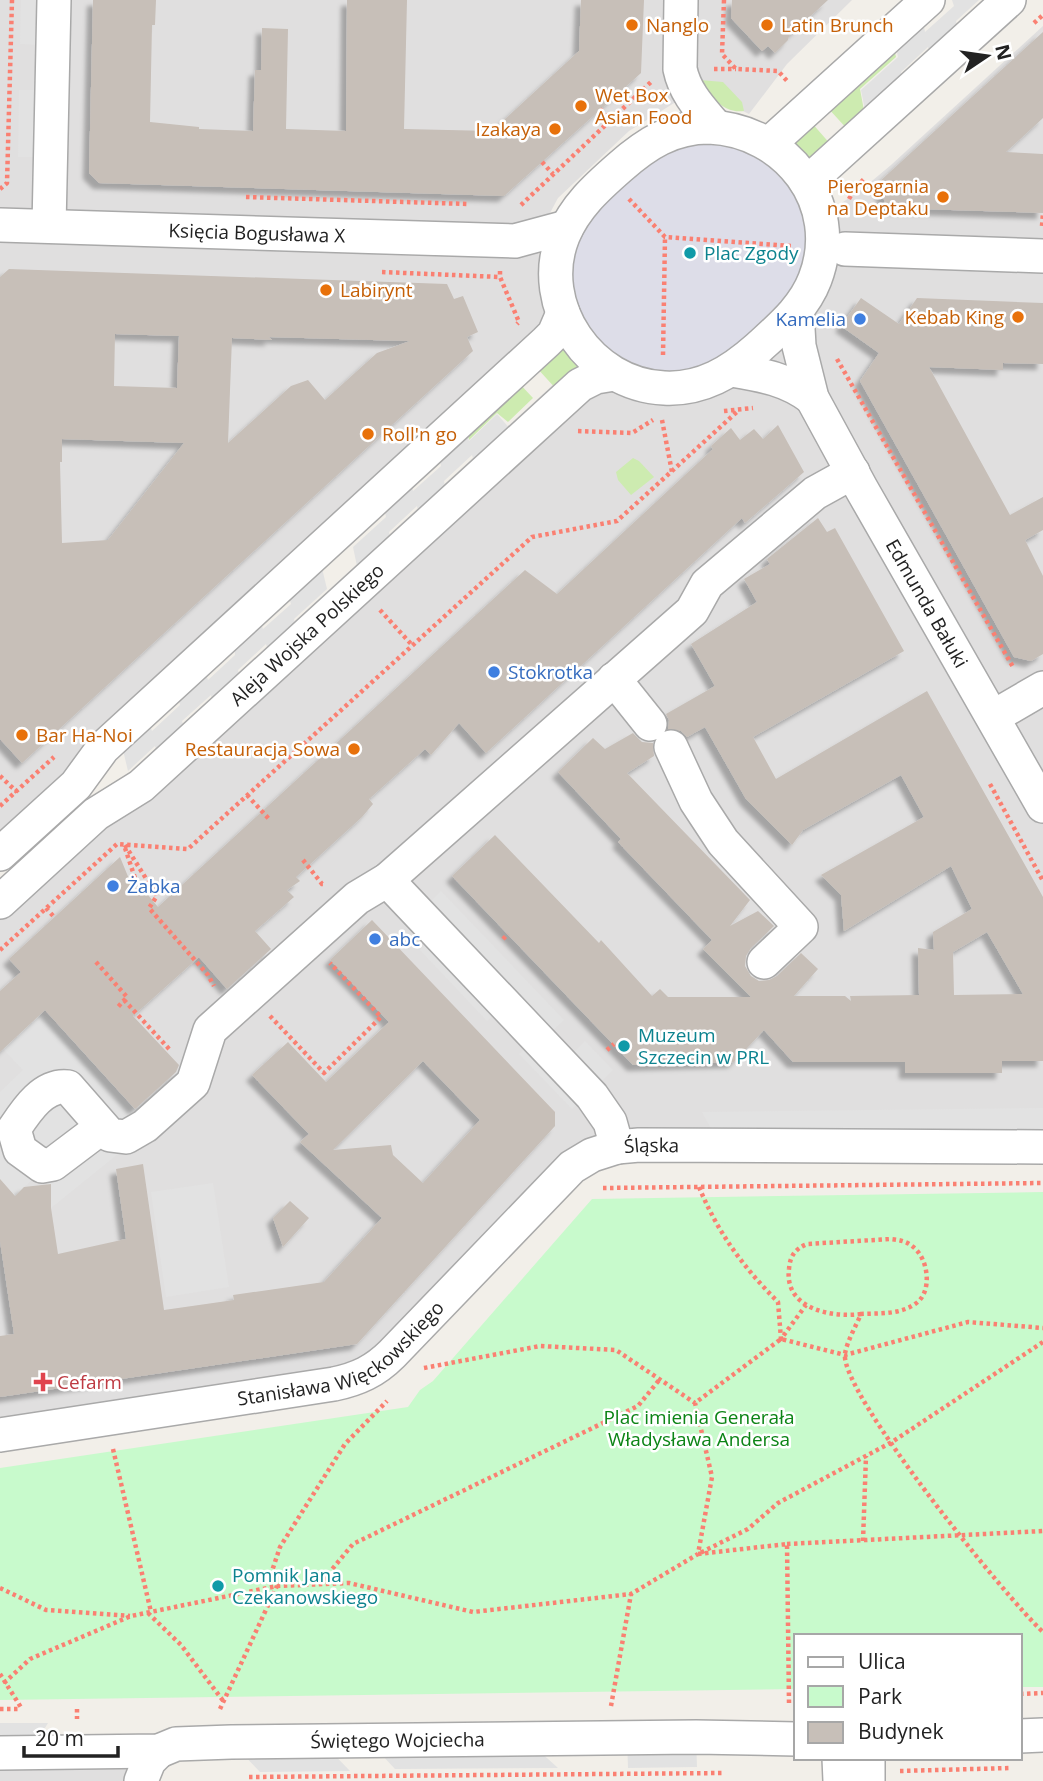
<svg xmlns="http://www.w3.org/2000/svg" width="1043" height="1781" font-family="'Open Sans',sans-serif">
	<defs>
		<filter id="shadow"><feDropShadow dx="-6" dy="6" stdDeviation="2" flood-color="#0004"/></filter>
	</defs>
	<rect width="100%" height="100%" fill="#f2efe9"/>
	<path fill="#e0dfdf" d="M0 0H852L787 64 749 114 725 102 712 91 679 100 629 131 558 198 535 241 555 312 0 860Z
		M1043 26V1135L623 1132 369 1362 0 1426V891L592 349 816 220 861 190 891 165Z
		M130 1760V1781H0V1762Z"/>
	<path fill="#cdebb0" d="M894 48 896 57 860 89 865 116 849 131 827 107Z
		M700 80 723 82 742 102 744 111C724 114 709 96 700 80Z
		M811 122 832 146 811 162 793 143Z
		M562 345 580 368 558 391 536 367Z
		M518 382 533 398 508 422 497 413 469 440 467 429Z
		M633 458 639 461 654 477 631 495 618 480 616 472Z"/>
	<path fill="#c8facc" d="M1043 1192V1687H1020V1636H796V1689L0 1700V1468L408 1407 420 1390 433 1381 592 1199Z"/>
	<path fill="#e2e2e2" d="M21 0H43L41 45 20 44Z
		M952 0H979L956 21 958 31 931 56 928 47 901 72 902 82 866 115 861 90 898 57 896 47 923 22 925 32 954 6Z
		M19 90H40L39 157H18Z
		M497 414 511 430 475 464 472 455 444 481 446 491 419 515 417 506 389 532 391 542 358 571 353 547 386 517 384 507 411 482 413 491 441 466 439 456 466 431 469 441Z
		M321 564 327 589 294 619 296 628 269 653 266 644 238 670 240 680 213 704 211 695 182 721 185 731 158 755 155 746 128 771 122 746 149 722 152 731 180 705 178 695 205 671 208 680 235 655 234 644 260 620 263 629 291 604 288 594Z
		M441 891 564 1020 549 1034 426 906Z
		M428 942 496 1013 487 1021 420 950Z
		M41 1013 60 1026 118 1089 139 1113 144 1133 51 1208V1189L38 1174 15 1196 0 1179V1092L23 1070 3 1049Z
		M585 1041 613 1070 598 1085 570 1056Z
		M528 1046 581 1101 572 1109 519 1054Z
		M1043 1108V1133L715 1136 702 1112Z
		M213 1183 229 1287 166 1297 151 1192Z
		M0 1723H48L34 1746H0Z
		M696 1737 697 1767 628 1768 627 1738Z
		M526 1739 558 1768 395 1769 368 1740Z
		M321 1741 350 1771 260 1772 231 1742Z"/>
	<path fill="#dddde8" d="M711 141 757 153 791 184 806 223 805 265 790 296 721 360 676 374 642 370 605 349 580 316 571 283 574 248 588 219 644 165 676 146Z"/>
	<path fill="#c7bfb8" fill-rule="evenodd" filter="url(#shadow)" d="M93 0H156L155 25H152L150 122 199 127V129L253 131 255 70H261L262 28 288 29 286 129 346 131 347 0H407L404 129 492 131 579 51 581 0H644L641 73 504 196 99 183 89 173Z
		M732 0H828L789 36 788 40 775 53 768 46 762 51 731 18Z
		M1043 32V118L1006 152 1043 154V213L887 208 878 183Z
		M9 269 447 284 454 299 463 296 478 332 467 337 473 351 22 763 0 739V277ZM115 334 179 336 177 388 114 386ZM269 337 372 340 410 341 377 353 325 400 308 380 291 386 228 443 232 338 272 340ZM62 439 184 443 108 540 62 543 60 462H62Z
		M861 298 899 324 917 298 1043 303V364L1003 363V370L929 367 1010 515 1043 497V530L1025 540 1043 576V654L1031 661 1014 657 860 381 879 353 841 326Z
		M778 425 804 472 745 523 742 518 486 753 459 723 431 755 425 749 369 799 373 804 362 817 296 877 300 881 287 890 294 897 255 931 271 949 227 989 199 957 133 1016 179 1065 176 1072 135 1109 45 1010 0 1052V991L21 972 9 959 120 857 134 891 143 889 158 907 525 570 557 594 713 449 711 446 731 428 740 440 754 429 763 439Z
		M818 518 827 532 835 528 904 651 753 737 776 779 927 691 1043 897V1061H1002V1073H905V1062H793L764 1030 734 1062 633 1065 452 876 495 835 599 943 601 940 652 996 660 989 668 997H751L703 949 712 940 618 842 621 839 558 772 593 738 605 749 633 733 642 742 653 743 654 756 627 773 750 900 730 926 758 911 774 926 751 948 746 956 745 966 751 976 759 981 769 980 777 976 801 953 818 969 794 996H845L851 1001 850 996 919 995 918 948 934 950 933 932 972 909 951 866 844 931 841 895 821 875 924 817 901 775 803 830 792 845 746 799 705 727 687 737 681 731 668 729 669 720 666 714 715 686 691 644 757 602 744 579 770 564 767 559ZM987 932 1023 994 954 995 953 952Z
		M372 920 555 1112V1126L357 1344 0 1397V1336L14 1334 0 1241V1179L15 1196 24 1187 51 1184V1208L58 1254 126 1239 116 1169 143 1164 164 1310 234 1300 233 1295 324 1282 382 1218 300 1142 309 1134 252 1075 288 1042 326 1082 389 1022 330 960ZM423 1061 480 1120 423 1183 393 1155 391 1145 333 1150Z
		M290 1201 309 1218 283 1247 273 1218Z"/>
	<g fill="none" stroke-linecap="round" stroke-linejoin="round">
		<g stroke="#a9a9a9" stroke-width="36">
			<g id="minor">
				<path d="M681 0 680 69C685 93 700 108 716 127"/>
				<path d="M709 127C786 130 844 203 815 279 804 308 781 327 758 348 731 372 702 390 664 388 591 385 535 306 563 236 575 207 596 188 620 167 646 144 672 127 709 127Z"/>
				<path d="M769 144 928 0"/>
				<path d="M807 183 1009 0"/>
				<path id="s1" d="M0 225 515 241 567 227"/>
				<path d="M49 226 54 0"/>
				<path d="M845 249 1043 256"/>
				<path id="s2" d="M797 311 799 346 812 398 861 488 1043 806"/>
				<path d="M732 370C762 375 787 379 812 398"/>
				<path d="M614 679 650 724"/>
				<path d="M993 717 1043 688"/>
				<path d="M671 747 696 801 723 842 801 927 764 962"/>
				<path d="M0 854 76 785 103 748 546 342 554 334 563 313"/>
				<path id="s3" d="M387 880 592 1096 610 1122 617 1147 639 1145 1043 1147"/>
				<path id="s4" d="M0 902 96 814 141 786 580 385 596 377 614 374"/>
				<path d="M102 1127 53 1164 42 1166 20 1150 14 1129C26 1111 43 1084 68 1087L110 1135 126 1137 145 1126 193 1083 210 1030 357 898 387 880 692 611 707 584 815 493 853 472"/>
				<path id="s5" d="M0 1435 334 1384C358 1379 375 1371 392 1354L572 1167 592 1155 617 1147"/>
				<path d="M1020 1736 1043 1735"/>
				<path id="s6" d="M0 1753 159 1751 176 1744 231 1742 696 1737 796 1739"/>
				<path d="M839 1758 840 1781"/>
				<path d="M141 1781 149 1761 159 1751"/>
				<path d="M868 1781V1758"/>
			</g>
		</g>
		<path stroke="#fa8072" stroke-width="4.5" stroke-dasharray="3.5 3.5" stroke-linecap="butt" d="M724 0 722 54 736 69 778 71 789 83
			M1034 23 1043 15
			M714 69H736
			M600 109 609 120
			M542 162 553 174
			M0 189 7 183 12 0
			M246 197 468 204
			M629 199 665 237 792 246
			M849 199 855 188 865 178
			M521 205 652 81
			M1042 226 1043 213
			M500 271V277L519 322 517 324
			M382 272 500 277
			M663 355 665 237
			M837 359 1013 667
			M724 411 753 408
			M662 420 672 472
			M578 431 632 433 653 420
			M380 610 412 645
			M0 776 17 792
			M990 784 1043 881
			M247 795 269 819
			M0 806 54 757
			M125 845 157 896 149 908 208 975 214 986
			M125 848 139 890
			M303 860 322 884H326
			M46 908 55 918
			M503 939 508 934
			M0 950 117 844 188 849 532 537 617 521 739 410
			M96 962 127 997 117 1008
			M124 1000 171 1051
			M270 1016 324 1073 381 1017 330 963
			M607 1050 614 1044
			M699 1187C718 1233 743 1267 778 1302L781 1339 806 1305
			M603 1188 1043 1183
			M861 1314C830 1318 784 1308 789 1269 790 1256 795 1249 807 1244L891 1239C899 1240 906 1241 912 1246 929 1258 933 1293 915 1304 899 1315 879 1313 861 1314 856 1326 847 1341 845 1354 840 1393 1008 1600 1043 1632
			M424 1368 540 1346 616 1350 695 1403
			M113 1449 151 1612
			M863 1541 866 1456
			M787 1544 1043 1531
			M319 1585 353 1544 638 1406 660 1379
			M0 1588 46 1610 130 1616
			M148 1613 181 1645 224 1702
			M0 1674 22 1709
			M4 1683 30 1659 131 1616 277 1586 349 1583 473 1612 631 1594 698 1554 712 1477 695 1403 781 1339 845 1355 968 1322 1043 1328
			M1020 1694 1043 1693
			M789 1703 787 1544 698 1554 748 1529 778 1503 892 1442 1043 1342
			M611 1706 631 1594
			M0 1709H21
			M77 1709V1719
			M220 1709 277 1586 272 1571 280 1547 345 1444 387 1401
			M900 1771 1011 1768
			M249 1777 724 1773"/>
		<use href="#minor" stroke="#fff" stroke-width="33"/>
	</g>
	<g fill="#e8710a" stroke="#fff" stroke-width="2.5">
		<circle cx="632" cy="25" r="7"/>
		<circle cx="767" cy="25" r="7"/>
		<circle cx="581" cy="106" r="7"/>
		<circle cx="555" cy="129" r="7"/>
		<circle cx="943" cy="197" r="7"/>
		<circle cx="326" cy="290" r="7"/>
		<circle cx="1018" cy="317" r="7"/>
		<circle cx="368" cy="434" r="7"/>
		<circle cx="22" cy="735" r="7"/>
		<circle cx="354" cy="749" r="7"/>
	</g>
	<g fill="#0f9aa8" stroke="#fff" stroke-width="2.5">
		<circle cx="690" cy="253" r="7"/>
		<circle cx="624" cy="1046" r="7"/>
		<circle cx="218" cy="1586" r="7"/>
	</g>
	<g fill="#3f7fe0" stroke="#fff" stroke-width="2.5">
		<circle cx="860" cy="319" r="7"/>
		<circle cx="494" cy="672" r="7"/>
		<circle cx="113" cy="886" r="7"/>
		<circle cx="375" cy="939" r="7"/>
	</g>
	<path fill="#e0444e" stroke="#fff" stroke-width="2.5" d="M39.5 1371.5h7v7h7v7h-7v7h-7v-7h-7v-7h7z"/>
	<g text-anchor="middle" stroke-width="5" stroke-linejoin="round" paint-order="stroke">
		<g font-size="19" fill="#c56008" stroke="#fff" text-anchor="start">
			<text x="646" y="32">Nanglo</text>
			<text x="781" y="32">Latin Brunch</text>
			<text x="595" y="102">Wet Box<tspan x="595" dy="22">Asian Food</tspan></text>
			<text x="541" y="136" text-anchor="end">Izakaya</text>
			<text x="929" y="193" text-anchor="end">Pierogarnia<tspan x="929" dy="22">na Deptaku</tspan></text>
			<text x="340" y="297">Labirynt</text>
			<text x="1004" y="324" text-anchor="end">Kebab King</text>
			<text x="382" y="441">Roll'n go</text>
			<text x="36" y="742">Bar Ha-Noi</text>
			<text x="340" y="756" text-anchor="end">Restauracja Sowa</text>
		</g>
		<g font-size="19" fill="#222" stroke="#fff">
			<text dy="7" stroke="none"><textPath href="#s1" startOffset="257">Księcia Bogusława X</textPath></text>
			<text dy="7" stroke="none"><textPath href="#s2" startOffset="324">Edmunda Bałuki</textPath></text>
			<text dy="7" stroke="none"><textPath href="#s4" startOffset="408">Aleja Wojska Polskiego</textPath></text>
			<text dy="7" stroke="none"><textPath href="#s3" startOffset="390">Śląska</textPath></text>
			<text dy="7" stroke="none"><textPath href="#s5" startOffset="357">Stanisława Więckowskiego</textPath></text>
			<text dy="7" stroke="none"><textPath href="#s6" startOffset="399">Świętego Wojciecha</textPath></text>
		</g>
		<g font-size="19" fill="#0d838f" stroke="#fff" text-anchor="start">
			<text x="704" y="260">Plac Zgody</text>
			<text x="638" y="1042">Muzeum<tspan x="638" dy="22">Szczecin w PRL</tspan></text>
			<text x="232" y="1582">Pomnik Jana<tspan x="232" dy="22">Czekanowskiego</tspan></text>
		</g>
		<g font-size="19" fill="#366cbe" stroke="#fff" text-anchor="start">
			<text x="846" y="326" text-anchor="end">Kamelia</text>
			<text x="508" y="679">Stokrotka</text>
			<text x="127" y="893">Żabka</text>
			<text x="389" y="946">abc</text>
		</g>
		<g font-size="19" fill="#be3a42" stroke="#fff" text-anchor="start">
			<text x="57" y="1389">Cefarm</text>
		</g>
		<g font-size="19" fill="#0c8416" stroke="#fff">
			<text x="699" y="1424">Plac imienia Generała<tspan x="699" dy="22">Władysława Andersa</tspan></text>
		</g>
	</g>
	<rect x="794" y="1634" width="228" height="126" fill="#ffffff" stroke="#a7a7a7" stroke-width="2"/>
	<rect x="808" y="1657" width="35" height="10" fill="#ffffff" stroke="#a7a7a7" stroke-width="2"/>
	<text x="858" y="1669" font-size="21" fill="#222222">Ulica</text>
	<rect x="808" y="1686" width="35" height="21" fill="#c8facc" stroke="#a7a7a7" stroke-width="2"/>
	<text x="858" y="1704" font-size="21" fill="#222222">Park</text>
	<rect x="808" y="1722" width="35" height="21" fill="#c7bfb8" stroke="#a7a7a7" stroke-width="2"/>
	<text x="858" y="1739" font-size="21" fill="#222222">Budynek</text>
	<g transform="translate(987 56) rotate(77)" stroke="#ffffff" stroke-width="5" paint-order="stroke">
	<path d="M0-5L12 26L0 18L-12 26Z" fill="#222222"/>
	<text y="-10" font-size="19" font-weight="bold" text-anchor="middle" fill="#222222">N</text>
	</g>
	<path d="M24 1746v10h94v-10" fill="none" stroke="#222222" stroke-width="3.5"/>
	<text x="35" y="1746" font-size="21" fill="#222222" stroke="#ffffff" stroke-width="5" paint-order="stroke">20 m</text>
</svg>
